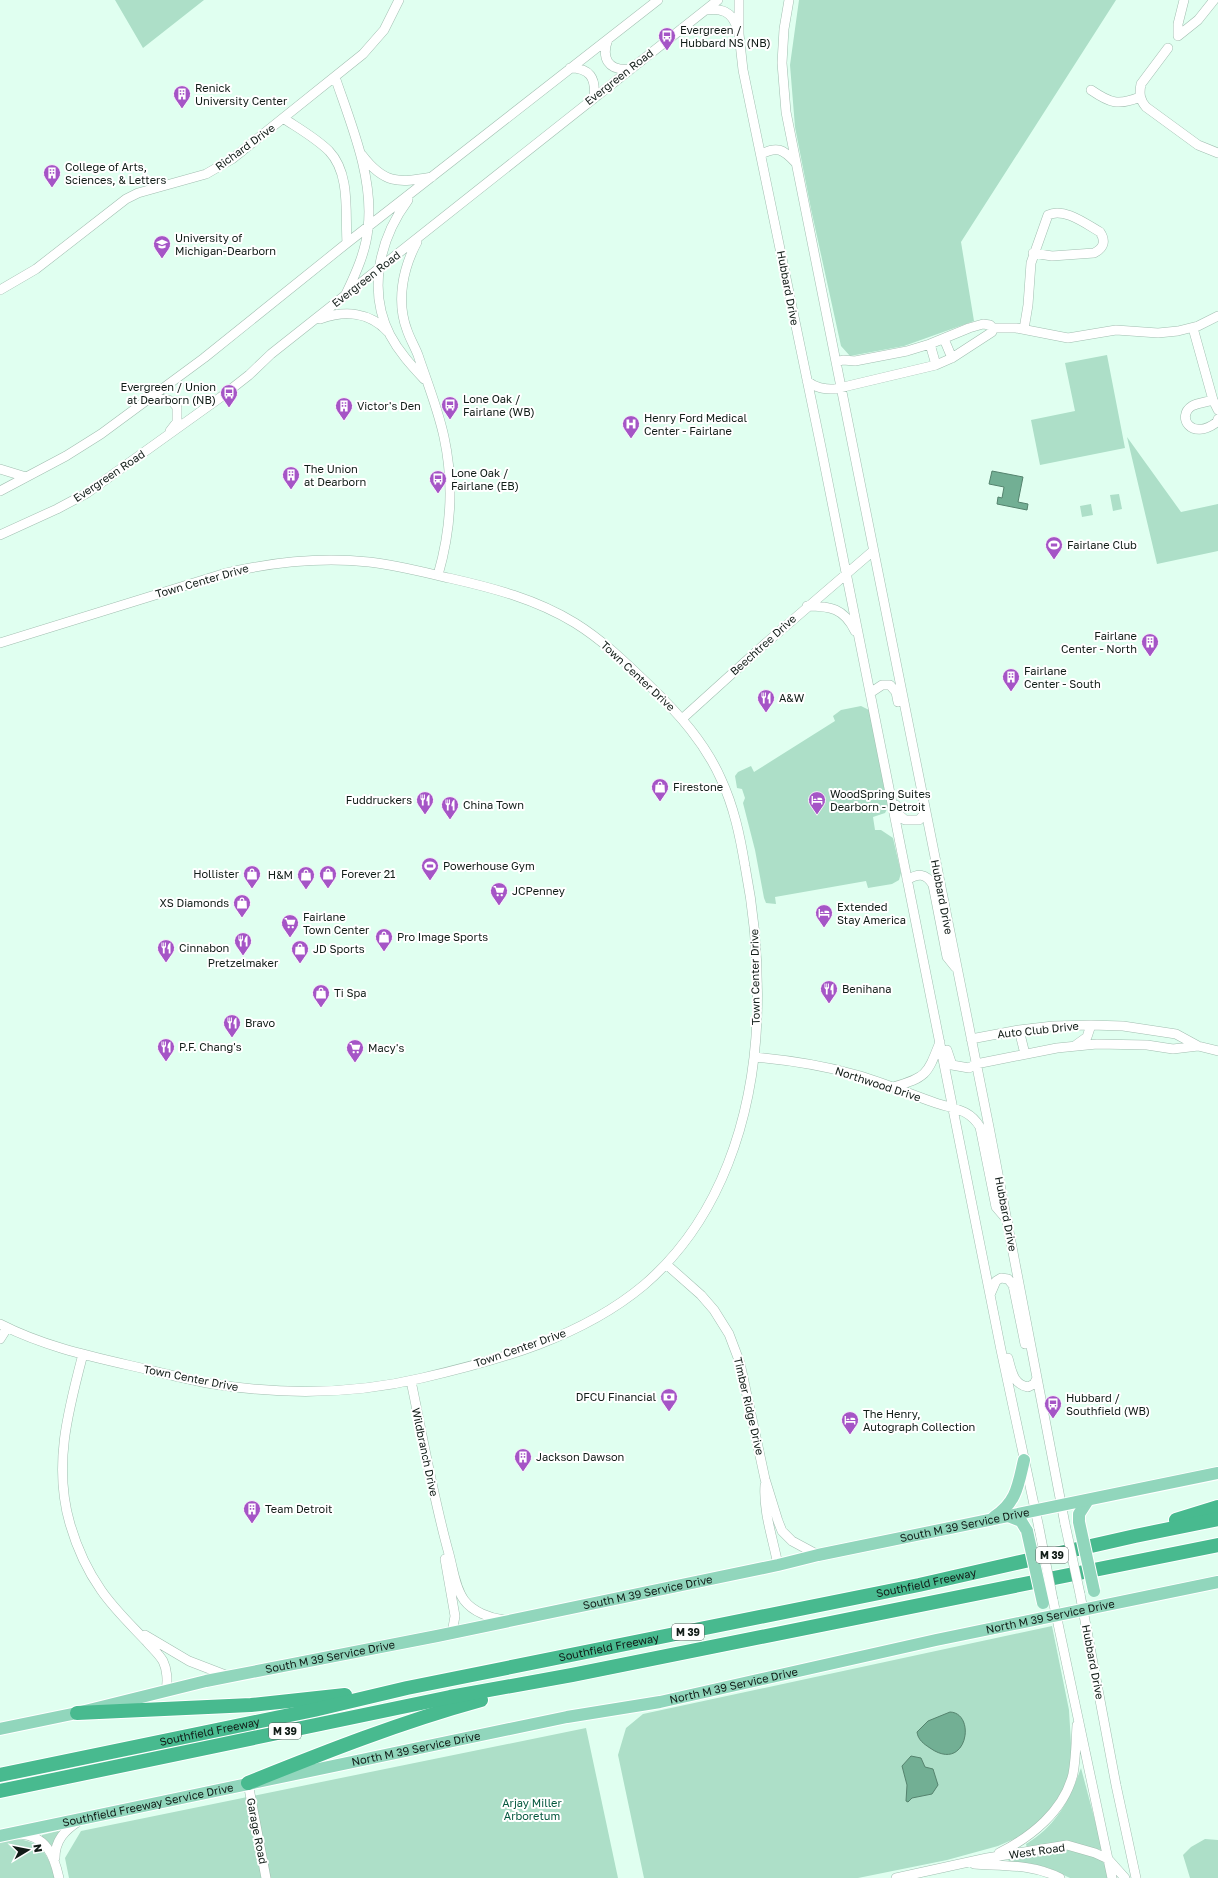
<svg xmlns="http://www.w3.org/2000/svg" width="1218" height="1878" font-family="'Golos Text',sans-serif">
	<rect width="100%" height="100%" fill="#e0fff0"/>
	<path fill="#addfc8" d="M115 0H204L143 48Z
		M799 0H1116L961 242 974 321 904 346 850 356 841 346 811 209 795 127 790 65Z
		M1107 355 1125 448 1040 465 1031 420 1075 411 1065 363Z
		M1127 437 1181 512 1218 504V551L1157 564Z
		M1119 494 1122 509 1113 511 1110 495Z
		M1091 504 1093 515 1082 517 1080 506Z
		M861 706 869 710 888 803V807L885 813 873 817 875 830H881L893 838 901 873 899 880 892 884 868 888 866 881 775 897 776 904 766 903 764 898 755 850 743 803 745 798 742 789 737 788 735 776 738 772 751 766 754 772 835 721 833 716 841 710Z
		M1052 1626 1069 1710 1072 1760 1066 1783 1050 1812 1021 1836 998 1846 947 1860 858 1878H644L618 1755 626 1728 643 1714Z
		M586 1728 618 1878H69L65 1858 81 1831Z
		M1081 1768 1102 1847 1101 1850 1068 1842 1050 1843 1027 1848 1026 1844C1057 1825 1069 1801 1081 1768Z
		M58 1831 60 1832 52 1846 42 1837V1835Z
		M14 1839C41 1840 48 1854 55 1878H0V1842Z
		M1205 1839 1218 1840V1878H1190L1183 1855 1191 1847Z
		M1067 1849 1100 1858 1106 1866 1108 1878H1070L1049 1868 1033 1864 1009 1862 1008 1858Z"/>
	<path fill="#72af94" stroke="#55836e" d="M992 471 1023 477 1018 502 1028 504 1027 510 997 504 998 497 1002 498 1004 487 989 484Z
		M950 1712C977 1713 967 1774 930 1748 924 1744 918 1740 917 1732L928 1721Z
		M911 1756 921 1758 925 1767 933 1769 938 1785 932 1794 912 1798 908 1802 906 1801 907 1785 902 1766Z"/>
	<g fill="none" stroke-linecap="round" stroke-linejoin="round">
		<g stroke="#a1beb0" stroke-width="10">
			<path id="minor" d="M739 0V34L743 70 821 447 1001 1350 1039 1528
				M789 0 784 29 782 63 786 112 989 1127 1065 1524
				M1184 0 1178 24V36L1198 20 1214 0
				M706 10C721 8 732 11 737 28
				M608 39C601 58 608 71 629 69
				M1168 48 1141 84C1139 94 1140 100 1146 107L1198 145 1218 153
				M570 68C590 68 596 78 594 97
				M335 77C351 124 374 178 368 228 366 251 356 273 346 294
				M1091 90C1110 103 1118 106 1140 97
				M283 118C298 128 316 138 329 151 351 174 345 214 347 243
				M761 154C777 146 783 149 795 162
				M362 155C384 184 398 183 432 177
				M408 200C380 238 367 290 390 335 399 352 411 365 424 379
				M417 242C403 268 396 301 407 330 410 339 415 347 418 355 427 382 438 409 444 437 454 483 451 530 438 575
				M0 290 36 269 126 199 138 193 206 174 232 159 363 54 384 30 399 0
				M320 319C345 310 370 312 388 332
				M1193 328 1213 400 1218 410
				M1024 329 1028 305 1031 263 1048 215C1064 207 1086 224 1100 232 1106 241 1104 248 1094 253L1052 256 1033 253
				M944 339 952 358
				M930 344 936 365
				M836 362 843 360 855 361 907 351 930 344 969 328 983 324 990 325 993 328H1016L1068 338 1116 330 1158 333 1178 331 1198 326 1218 316
				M807 381C816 388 823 389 835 389L936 365 952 358 992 332 993 328
				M152 396 172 401 177 407V422L170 431
				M1213 400C1207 402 1197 403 1192 406 1176 416 1191 442 1217 422L1218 419
				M0 469 26 477
				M0 491 66 456 101 434 204 358 347 243 658 0
				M0 535 57 509 87 493 221 397 249 375 271 354 718 0
				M807 606C830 606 844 608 855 631
				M0 643 226 573C273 562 321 557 369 562 396 565 423 572 449 578 493 588 536 599 575 623 604 641 627 664 651 687 679 714 705 743 721 779 734 807 740 836 745 866 755 917 759 967 757 1019 753 1117 721 1219 644 1285 582 1337 500 1360 422 1378 351 1395 279 1395 207 1383 181 1378 154 1371 128 1365 84 1355 41 1345 0 1324
				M870 693 882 685H890L896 692 898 702
				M683 718 766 643 873 551
				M896 805 897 813 905 820H919L925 813
				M907 880C918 873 926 873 933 885L947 957 955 967
				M1019 1030 1025 1054
				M971 1039 1019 1030 1053 1026 1091 1025 1123 1026 1176 1034 1198 1046 1218 1051
				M1076 1045 1087 1037 1091 1025
				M947 1050 952 1065 969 1068 976 1064 1057 1048 1097 1044 1147 1045 1173 1049 1198 1046
				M754 1057C788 1060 821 1065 853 1074 880 1081 907 1093 933 1102 952 1109 969 1108 980 1127L996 1207 1008 1221
				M893 1087C927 1077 927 1075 940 1042
				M666 1264 701 1295 714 1310 729 1334 740 1363 765 1479 778 1521 782 1531 792 1541 818 1555
				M990 1295 996 1281 1001 1278 1008 1279 1013 1285 1025 1344
				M0 1339 7 1328
				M83 1354C68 1411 53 1466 70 1524 77 1548 87 1570 101 1590 114 1609 131 1625 147 1642 152 1648 159 1654 163 1661 167 1669 168 1681 166 1690
				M1008 1358C1012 1372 1013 1384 1028 1387L1034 1384 1037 1378
				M411 1381C423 1438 433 1497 449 1554 453 1569 455 1587 464 1600 473 1612 490 1618 504 1620
				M765 1485C763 1511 773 1539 778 1565
				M445 1559 455 1616 452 1633
				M1080 1594 1116 1785 1136 1878
				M1053 1600 1112 1878
				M145 1635 189 1661 228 1676
				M248 1783 266 1878
				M20 1834C46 1836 54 1855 59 1878
				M999 1853C1031 1837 1064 1811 1073 1774 1076 1758 1076 1741 1077 1725
				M55 1858C55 1840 65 1830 79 1821
				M974 1864C1003 1866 1034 1864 1060 1878
				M896 1878 987 1858 1067 1845 1095 1853 1108 1859 1125 1878"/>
		</g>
		<g stroke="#fff" stroke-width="14">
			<g id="major">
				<path d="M1008 1516 1021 1521 1027 1531"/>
				<path d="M994 1517C1017 1502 1018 1485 1024 1460"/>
				<path d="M1079 1522V1514L1088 1500"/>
				<path id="s1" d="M0 1729 77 1713 206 1681 437 1636 778 1565 818 1555 1218 1473"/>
				<path id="s2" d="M0 1836 567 1717 660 1702 936 1640 1218 1582"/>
			</g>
		</g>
		<g stroke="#fff" stroke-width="16">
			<g id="highway">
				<path d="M1176 1520 1218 1507"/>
				<path d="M77 1713 251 1705 345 1695"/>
				<path id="s3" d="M0 1775 314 1710 407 1688 919 1585 1135 1536 1218 1519"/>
				<path d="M248 1783C325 1752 401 1722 481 1700"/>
				<path d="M0 1791 450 1697 572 1675 1218 1545"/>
			</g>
		</g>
		<use href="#minor" stroke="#fff" stroke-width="9"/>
		<use href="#major" stroke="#91d6bc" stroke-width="12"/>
		<use href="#highway" stroke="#48ba8f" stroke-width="14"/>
		<g stroke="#a1beb0" stroke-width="10" stroke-linecap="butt">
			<path id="minor-bridge" d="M1065 1524 1080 1594
				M1039 1528 1053 1600"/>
		</g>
		<g stroke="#fff" stroke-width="14" stroke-linecap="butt">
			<path id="major-bridge" d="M1079 1522 1094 1591
				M1027 1531 1043 1603"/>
		</g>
		<use href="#minor-bridge" stroke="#fff" stroke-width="9"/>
		<use href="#major-bridge" stroke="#91d6bc" stroke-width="12"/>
	</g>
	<defs>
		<g id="bus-pin" transform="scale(0.9)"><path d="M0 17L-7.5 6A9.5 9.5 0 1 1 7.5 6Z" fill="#a555c6" stroke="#fff"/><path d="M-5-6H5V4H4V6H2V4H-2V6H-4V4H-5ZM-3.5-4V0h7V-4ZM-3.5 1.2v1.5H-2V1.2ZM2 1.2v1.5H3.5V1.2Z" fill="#fff"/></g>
		<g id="building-pin" transform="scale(0.9)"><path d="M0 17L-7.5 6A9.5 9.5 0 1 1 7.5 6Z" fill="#a555c6" stroke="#fff"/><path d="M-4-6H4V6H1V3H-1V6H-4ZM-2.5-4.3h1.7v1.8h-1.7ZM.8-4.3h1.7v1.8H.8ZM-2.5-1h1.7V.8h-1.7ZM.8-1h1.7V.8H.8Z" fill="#fff"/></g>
		<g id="university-pin" transform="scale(0.9)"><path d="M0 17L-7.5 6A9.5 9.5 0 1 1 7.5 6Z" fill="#a555c6" stroke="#fff"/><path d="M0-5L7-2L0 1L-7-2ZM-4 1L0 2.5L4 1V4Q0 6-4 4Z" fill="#fff"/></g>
		<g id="hospital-pin" transform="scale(0.9)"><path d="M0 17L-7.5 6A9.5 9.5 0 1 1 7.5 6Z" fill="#a555c6" stroke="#fff"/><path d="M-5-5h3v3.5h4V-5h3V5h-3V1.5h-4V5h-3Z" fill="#fff"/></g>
		<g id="stadium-pin" transform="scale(0.9)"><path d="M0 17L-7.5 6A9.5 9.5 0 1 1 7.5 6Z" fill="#a555c6" stroke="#fff"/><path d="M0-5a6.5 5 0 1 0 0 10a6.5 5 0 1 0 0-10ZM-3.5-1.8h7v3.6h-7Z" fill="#fff"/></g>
		<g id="restaurant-pin" transform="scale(0.9)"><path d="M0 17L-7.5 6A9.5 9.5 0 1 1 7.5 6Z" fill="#a555c6" stroke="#fff"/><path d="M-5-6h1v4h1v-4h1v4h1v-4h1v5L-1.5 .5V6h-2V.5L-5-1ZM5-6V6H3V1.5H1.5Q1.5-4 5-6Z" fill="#fff"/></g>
		<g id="shop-pin" transform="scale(0.9)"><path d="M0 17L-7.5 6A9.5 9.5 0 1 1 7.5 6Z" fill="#a555c6" stroke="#fff"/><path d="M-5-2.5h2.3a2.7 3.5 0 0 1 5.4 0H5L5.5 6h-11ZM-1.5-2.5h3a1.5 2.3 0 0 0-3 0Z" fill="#fff"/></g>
		<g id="hotel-pin" transform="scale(0.9)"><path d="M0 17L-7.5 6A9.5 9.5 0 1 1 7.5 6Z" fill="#a555c6" stroke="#fff"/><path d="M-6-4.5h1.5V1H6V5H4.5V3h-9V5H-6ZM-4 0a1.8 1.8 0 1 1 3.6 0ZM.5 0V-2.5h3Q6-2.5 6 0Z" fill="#fff"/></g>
		<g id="supermarket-pin" transform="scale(0.9)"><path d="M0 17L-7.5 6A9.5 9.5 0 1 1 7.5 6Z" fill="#a555c6" stroke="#fff"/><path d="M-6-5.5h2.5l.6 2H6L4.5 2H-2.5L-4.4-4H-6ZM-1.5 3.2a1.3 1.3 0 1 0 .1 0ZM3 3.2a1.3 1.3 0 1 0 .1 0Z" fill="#fff"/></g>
		<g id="bank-pin" transform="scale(0.9)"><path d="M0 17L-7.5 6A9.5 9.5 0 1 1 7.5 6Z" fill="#a555c6" stroke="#fff"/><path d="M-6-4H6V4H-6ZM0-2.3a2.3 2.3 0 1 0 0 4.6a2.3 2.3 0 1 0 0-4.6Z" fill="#fff"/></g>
	</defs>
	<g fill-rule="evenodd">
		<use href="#bus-pin" x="667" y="36"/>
		<use href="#building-pin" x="182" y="94"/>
		<use href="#building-pin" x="52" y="173"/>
		<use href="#university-pin" x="162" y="244"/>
		<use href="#bus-pin" x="229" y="393"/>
		<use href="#bus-pin" x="450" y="405"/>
		<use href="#building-pin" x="344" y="406"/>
		<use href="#hospital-pin" x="631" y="424"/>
		<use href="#building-pin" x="291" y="475"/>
		<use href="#bus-pin" x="438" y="479"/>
		<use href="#stadium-pin" x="1054" y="545"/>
		<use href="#building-pin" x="1150" y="642"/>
		<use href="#building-pin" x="1011" y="677"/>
		<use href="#restaurant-pin" x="766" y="698"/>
		<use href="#shop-pin" x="660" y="787"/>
		<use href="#restaurant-pin" x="425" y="800"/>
		<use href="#hotel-pin" x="817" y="800"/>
		<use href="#restaurant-pin" x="450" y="805"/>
		<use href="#stadium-pin" x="430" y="866"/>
		<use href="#shop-pin" x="252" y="874"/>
		<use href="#shop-pin" x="328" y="874"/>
		<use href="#shop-pin" x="306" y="875"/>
		<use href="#supermarket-pin" x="499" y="891"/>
		<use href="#shop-pin" x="242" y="903"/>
		<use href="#hotel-pin" x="824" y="913"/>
		<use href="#supermarket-pin" x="290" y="923"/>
		<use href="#shop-pin" x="384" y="937"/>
		<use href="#restaurant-pin" x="243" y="941"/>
		<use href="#restaurant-pin" x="166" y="948"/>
		<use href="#shop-pin" x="300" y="949"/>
		<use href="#restaurant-pin" x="829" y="989"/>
		<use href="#shop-pin" x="321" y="993"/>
		<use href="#restaurant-pin" x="232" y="1023"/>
		<use href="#restaurant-pin" x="166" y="1047"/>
		<use href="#supermarket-pin" x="355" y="1048"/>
		<use href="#bank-pin" x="669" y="1397"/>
		<use href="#bus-pin" x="1053" y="1404"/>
		<use href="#hotel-pin" x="850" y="1420"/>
		<use href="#building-pin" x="523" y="1457"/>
		<use href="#building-pin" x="252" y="1509"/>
	</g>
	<g text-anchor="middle" stroke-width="4" stroke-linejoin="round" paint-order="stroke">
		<g fill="#fff" stroke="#58605d" stroke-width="1">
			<rect x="1036" y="1547" width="32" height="16" rx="3"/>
			<rect x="672" y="1624" width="32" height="16" rx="3"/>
			<rect x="269" y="1723" width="32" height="16" rx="3"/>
		</g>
		<g font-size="10" font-weight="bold" fill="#111c17">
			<text x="1052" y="1559">M 39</text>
			<text x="688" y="1636">M 39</text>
			<text x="285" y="1735">M 39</text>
		</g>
		<g font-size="11" fill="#111c17" stroke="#fff" text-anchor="start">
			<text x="680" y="34">Evergreen /<tspan x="680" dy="13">Hubbard NS (NB)</tspan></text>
			<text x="195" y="92">Renick<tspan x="195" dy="13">University Center</tspan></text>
			<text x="65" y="171">College of Arts,<tspan x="65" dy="13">Sciences, &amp; Letters</tspan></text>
			<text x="175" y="242">University of<tspan x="175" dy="13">Michigan-Dearborn</tspan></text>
			<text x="216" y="391" text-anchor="end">Evergreen / Union<tspan x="216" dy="13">at Dearborn (NB)</tspan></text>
			<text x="463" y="403">Lone Oak /<tspan x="463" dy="13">Fairlane (WB)</tspan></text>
			<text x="357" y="410">Victor's Den</text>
			<text x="644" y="422">Henry Ford Medical<tspan x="644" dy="13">Center - Fairlane</tspan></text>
			<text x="304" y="473">The Union<tspan x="304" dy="13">at Dearborn</tspan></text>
			<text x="451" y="477">Lone Oak /<tspan x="451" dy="13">Fairlane (EB)</tspan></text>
			<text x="1067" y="549">Fairlane Club</text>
			<text x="1137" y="640" text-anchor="end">Fairlane<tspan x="1137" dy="13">Center - North</tspan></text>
			<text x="1024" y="675">Fairlane<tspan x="1024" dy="13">Center - South</tspan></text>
			<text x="779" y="702">A&amp;W</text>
			<text x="673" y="791">Firestone</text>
			<text x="830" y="798">WoodSpring Suites<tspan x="830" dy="13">Dearborn - Detroit</tspan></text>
			<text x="412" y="804" text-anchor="end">Fuddruckers</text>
			<text x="463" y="809">China Town</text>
			<text x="443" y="870">Powerhouse Gym</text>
			<text x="239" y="878" text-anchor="end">Hollister</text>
			<text x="341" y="878">Forever 21</text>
			<text x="293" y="879" text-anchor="end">H&amp;M</text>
			<text x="512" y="895">JCPenney</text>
			<text x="229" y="907" text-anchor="end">XS Diamonds</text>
			<text x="837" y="911">Extended<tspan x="837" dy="13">Stay America</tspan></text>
			<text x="303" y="921">Fairlane<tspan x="303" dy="13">Town Center</tspan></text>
			<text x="397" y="941">Pro Image Sports</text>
			<text x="179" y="952">Cinnabon</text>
			<text x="313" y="953">JD Sports</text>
			<text x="243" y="967" text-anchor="middle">Pretzelmaker</text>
			<text x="842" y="993">Benihana</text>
			<text x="334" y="997">Ti Spa</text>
			<text x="245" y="1027">Bravo</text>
			<text x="179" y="1051">P.F. Chang's</text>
			<text x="368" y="1052">Macy's</text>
			<text x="656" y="1401" text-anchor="end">DFCU Financial</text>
			<text x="1066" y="1402">Hubbard /<tspan x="1066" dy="13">Southfield (WB)</tspan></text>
			<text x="863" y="1418">The Henry,<tspan x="863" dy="13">Autograph Collection</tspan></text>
			<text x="536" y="1461">Jackson Dawson</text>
			<text x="265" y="1513">Team Detroit</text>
		</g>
		<g font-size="11" fill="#111c17" stroke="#fff">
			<text transform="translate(619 77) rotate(-38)" y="4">Evergreen Road</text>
			<text transform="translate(245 147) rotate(-36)" y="4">Richard Drive</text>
			<text transform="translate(366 279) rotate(-38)" y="4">Evergreen Road</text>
			<text transform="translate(788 288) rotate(79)" y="4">Hubbard Drive</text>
			<text transform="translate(109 476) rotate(-34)" y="4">Evergreen Road</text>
			<text transform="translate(202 581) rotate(-16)" y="4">Town Center Drive</text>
			<text transform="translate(763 645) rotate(-42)" y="4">Beechtree Drive</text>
			<text transform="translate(638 676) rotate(43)" y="4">Town Center Drive</text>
			<text transform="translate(942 897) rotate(79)" y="4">Hubbard Drive</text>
			<text transform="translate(755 977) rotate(-91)" y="4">Town Center Drive</text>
			<text transform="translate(1038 1030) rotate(-6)" y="4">Auto Club Drive</text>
			<text transform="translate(878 1084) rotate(18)" y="4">Northwood Drive</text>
			<text transform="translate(1006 1214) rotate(79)" y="4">Hubbard Drive</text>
			<text transform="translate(520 1348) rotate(-19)" y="4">Town Center Drive</text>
			<text transform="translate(191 1378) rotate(11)" y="4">Town Center Drive</text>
			<text transform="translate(749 1406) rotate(77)" y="4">Timber Ridge Drive</text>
			<text transform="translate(425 1452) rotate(78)" y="4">Wildbranch Drive</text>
			<text dy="4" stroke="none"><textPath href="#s1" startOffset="986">South M 39 Service Drive</textPath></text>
			<text dy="4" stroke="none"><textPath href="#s3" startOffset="946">Southfield Freeway</textPath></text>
			<text dy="4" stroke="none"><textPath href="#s1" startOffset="662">South M 39 Service Drive</textPath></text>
			<text dy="4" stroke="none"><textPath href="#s2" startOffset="1073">North M 39 Service Drive</textPath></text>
			<text dy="4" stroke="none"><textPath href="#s3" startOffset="622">Southfield Freeway</textPath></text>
			<text dy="4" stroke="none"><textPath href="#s1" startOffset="338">South M 39 Service Drive</textPath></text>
			<text transform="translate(1093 1662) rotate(79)" y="4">Hubbard Drive</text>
			<text dy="4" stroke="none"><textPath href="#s2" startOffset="749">North M 39 Service Drive</textPath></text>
			<text dy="4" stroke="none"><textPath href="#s3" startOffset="214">Southfield Freeway</textPath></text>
			<text dy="4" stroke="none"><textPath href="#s2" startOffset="425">North M 39 Service Drive</textPath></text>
			<text dy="4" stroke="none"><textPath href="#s2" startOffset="151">Southfield Freeway Service Drive</textPath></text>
			<text transform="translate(257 1831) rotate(79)" y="4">Garage Road</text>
			<text transform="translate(1037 1851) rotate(-8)" y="4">West Road</text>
		</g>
		<g font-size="11" fill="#06593f" stroke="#fff">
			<text x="532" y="1807">Arjay Miller<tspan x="532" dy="13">Arboretum</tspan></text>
		</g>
	</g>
	<g transform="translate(28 1850) rotate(80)" stroke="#ffffff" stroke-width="3" paint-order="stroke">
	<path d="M0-3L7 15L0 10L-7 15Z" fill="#111c17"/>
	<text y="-6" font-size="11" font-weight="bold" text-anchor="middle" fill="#111c17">N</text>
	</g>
</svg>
